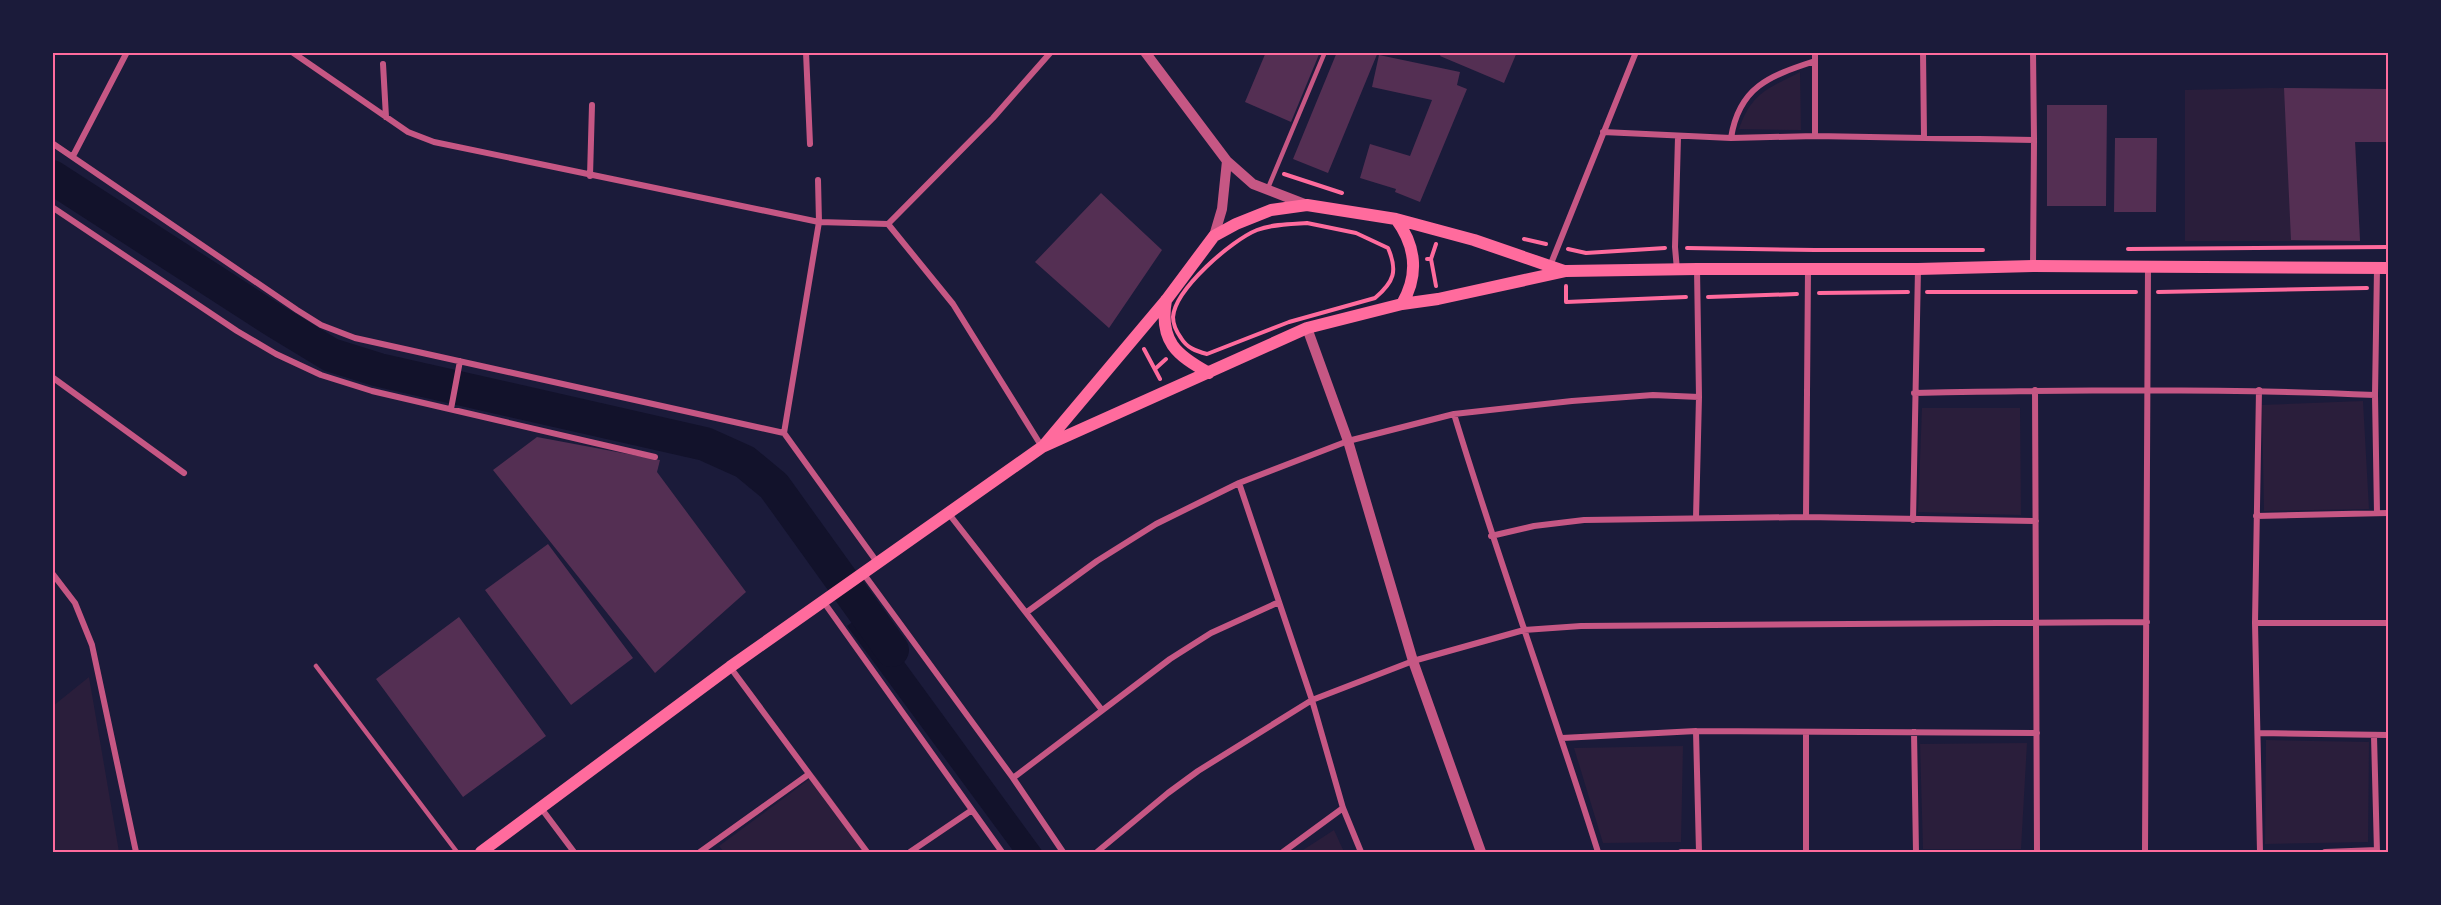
<svg xmlns="http://www.w3.org/2000/svg" width="2441" height="905" font-family="Poppins,sans-serif">
	<rect width="100%" height="100%" fill="#1b1b3a"/>
	<path fill="#2a1e3b" d="M1800 72 1801 130 1739 129C1752 92 1768 89 1800 72Z
		M2271 88 2353 89 2360 241H2185V90Z
		M2363 401 2369 509 2264 511 2262 405Z
		M1922 408H2020L2021 515 1918 512Z
		M89 677 119 852H53V706Z
		M2266 740 2369 742 2368 842 2265 844Z
		M2027 743 2021 849H1923L1920 744Z
		M1683 746 1681 842 1603 843 1574 748Z
		M815 775 871 852H724L719 846Z
		M1334 830 1344 852H1300Z"/>
	<path fill="#12122b" d="M867 611 1043 852H1014L847 626Z"/>
	<g fill="none" stroke-linecap="round" stroke-linejoin="round">
		<path stroke="#12122b" stroke-width="34" d="M52 177 275 321 331 355 379 370 705 444 745 462 774 486 892 650"/>
	</g>
	<path fill="#542f53" d="M1266 52H1320L1291 122 1245 102Z
		M1337 52H1378L1328 173 1293 159Z
		M1442 52H1517L1504 83 1440 56Z
		M1379 55 1460 72 1457 85 1467 89 1420 202 1395 192 1396 189 1360 178 1370 144 1410 156 1432 100 1372 87Z
		M2284 88 2388 89V142H2355L2360 241 2291 240Z
		M2047 105H2107L2106 206H2047Z
		M2115 138H2157L2156 212H2114Z
		M1101 193 1162 250 1109 328 1035 262Z
		M537 437 660 460 657 472 746 592 655 673 493 470Z
		M548 544 633 658 571 705 485 590Z
		M459 617 546 736 463 797 376 679Z"/>
	<g fill="none" stroke-linecap="round" stroke-linejoin="round">
		<path stroke="#ff6b9d" stroke-width="4" d="M1284 174 1342 193
			M1307 223 1356 233 1388 248C1398 271 1394 282 1375 298L1289 322 1207 354C1196 351 1187 348 1181 338 1176 331 1173 325 1173 317 1175 289 1232 240 1257 230 1273 224 1291 224 1307 223Z
			M1524 239 1546 244
			M1687 248 1815 250H1983
			M1568 249 1586 253 1665 248
			M2128 249 2388 247
			M1427 259H1431L1436 244
			M1431 259 1436 286
			M1566 286V302L1686 297
			M1927 292H2136
			M2158 292 2367 288
			M1819 293 1908 292
			M1708 297 1797 294
			M1144 349 1160 379
			M1155 369 1166 359"/>
		<path stroke="#c65784" stroke-width="4.5" d="M1268 188 1325 52
			M316 666 457 852"/>
		<path stroke="#c65784" stroke-width="6" d="M292 52 408 132 434 142 819 222 888 224
			M806 52 810 144
			M1923 52 1924 137
			M2033 52 2034 140 2033 266
			M383 64 386 117
			M1603 132 1731 138 1815 136 2034 140
			M1815 136V52
			M1731 138C1739 87 1769 76 1815 61
			M52 143 297 310 321 325 355 338 784 433 877 562
			M73 156 127 52
			M590 176 592 105
			M52 207 237 331 276 354 321 375 372 391 655 457
			M888 224 953 304 1042 447
			M888 224 993 118 1051 52
			M1550 266 1636 52
			M1677 270 1675 247 1678 137
			M52 377 184 473
			M2035 390 2037 852
			M2259 390 2255 623 2260 852
			M1914 393C2068 390 2221 388 2375 395
			M451 409 460 361
			M1454 414C1499 562 1552 706 1598 852
			M784 433 819 222 818 180
			M1239 483 1312 700 1343 808 1361 852
			M2377 513 2375 395 2377 268
			M949 514 1102 710
			M2256 516 2388 513
			M1806 517 1808 270
			M1696 518 1699 397 1697 269
			M1913 520 1918 269
			M1491 536 1534 526 1584 520 1806 517 2036 521
			M52 573 75 603 92 645 136 852
			M863 573 1013 778 1063 852
			M823 601 1002 852
			M1027 612 1097 561 1156 524 1239 483 1348 441 1454 414 1572 401 1653 395 1699 397
			M2255 623H2388
			M730 667 867 852
			M1696 731 1699 852
			M1806 732V852
			M1914 732 1916 852
			M2259 733 2388 735
			M2374 736 2377 852
			M1562 738 1696 731 2037 733
			M1013 778 1170 659 1211 633 1279 602
			M541 808 574 852
			M700 852 809 774
			M910 852 972 810
			M1097 852 1168 793 1198 771 1312 700 1413 661 1524 630 1581 626 2147 622
			M1283 852 1343 808
			M1681 852H1699
			M2145 852 2148 266
			M2325 852 2377 850"/>
		<path stroke="#c65784" stroke-width="10" d="M1145 52 1227 161 1253 184 1307 205
			M1214 236 1222 209 1227 161
			M1307 328 1348 441 1413 661 1481 852"/>
		<path stroke="#ff6b9d" stroke-width="12" d="M1396 219C1416 246 1419 275 1402 304
			M1166 300C1159 341 1176 355 1209 373
			M1045 444 1167 299 1214 236 1236 224 1271 210 1307 205 1396 219 1474 240 1564 271
			M481 852 730 667 1042 447 1307 328 1402 304 1438 299 1566 271 1697 269H1918L2033 266 2388 268"/>
	</g>
	<rect width="2441" height="905" fill="none" stroke="#1b1b3a" stroke-width="108"/>
	<rect x="54" y="54" width="2333" height="797" fill="none" stroke="#ff6b9d" stroke-width="2"/>
</svg>
